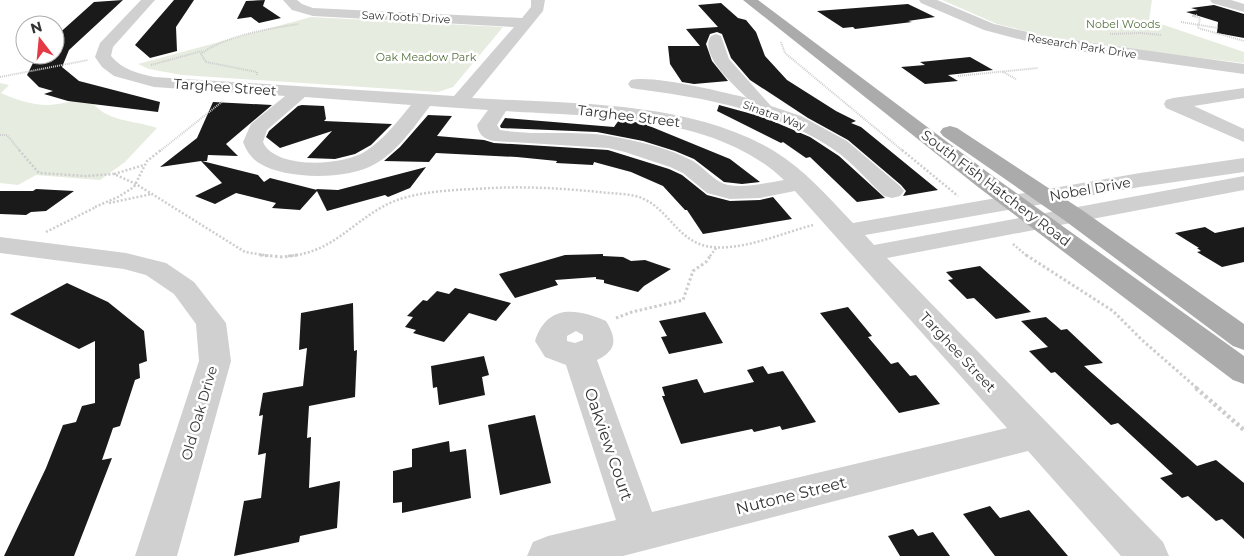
<svg xmlns="http://www.w3.org/2000/svg" width="1244" height="556" font-family="Montserrat,sans-serif">
	<rect width="100%" height="100%" fill="#fff"/>
	<path fill="#e6ecdf" d="M942 0H1152L1149 20 1244 52V63L1075 43 997 24Z
		M311 17 503 27 453 87 438 92 182 75 149 69 138 64Z
		M0 83 9 85 1 93C14 99 32 105 47 105 62 105 76 98 91 101 106 122 134 120 157 128L125 162 100 180 36 175 18 185 0 183Z"/>
	<path fill="#1a1a1a" d="M123 0 69 50 62 67 79 81 160 102 158 112 68 101 44 94 53 91 39 87 27 75 37 55H55V37L94 2Z
		M174 0H194L176 27 177 51 150 58 135 45Z
		M265 0 263 6 281 18 259 23 251 17 237 19 246 1Z
		M721 3 738 18 746 20 756 32 765 56 787 80 836 111 856 121 851 123 861 127 938 190 903 196 906 191 901 185 848 140 808 118 750 80 731 58 722 34 717 32 710 34 706 44 712 61 728 81 694 84 682 82 670 64 668 46H700L686 29 718 27 698 5Z
		M908 4 935 17 908 21 912 22 855 29 853 27 843 28 817 11Z
		M1214 5 1244 14V38L1217 33 1218 22 1186 12 1198 10 1191 8Z
		M970 57 993 70 948 75 958 81 925 84 901 67 925 65 920 62Z
		M213 102 272 105 226 144 238 156 208 155 207 161H202L258 175 264 182 270 178 317 190 316 189 338 190 426 167 410 188 388 197 385 195 327 211 317 191 300 210 272 208 276 203 236 193 215 204 195 196 222 183 201 161 160 167 197 138Z
		M302 105 324 106 326 119 324 121 392 124 371 145 355 154 335 159 307 158 332 131 280 148 266 137 269 131 298 106Z
		M719 105 763 117 810 137 839 156 885 198 857 202 810 157 806 158 783 142 781 143 717 111Z
		M428 115 452 116 437 136 484 140 494 143 608 150 669 169 682 175 707 195 730 201 760 200 773 197 792 219 703 234 687 210H685L663 186 631 172 594 162 593 165 556 163 557 161 517 157 436 153 429 162 384 161 400 147Z
		M505 118 614 127 619 120 642 123 730 159 760 182 742 184 724 182 694 159 675 151 643 141 597 132 501 128 500 126Z
		M36 189 74 191 46 211 31 212 26 215 0 214V191H33Z
		M1205 227 1215 233 1244 227V262L1222 267 1197 252 1201 251 1197 248H1199L1175 233Z
		M603 254V256L623 257 631 261 645 260 671 269 644 286 638 292 604 283V280L596 279V277L555 280 558 285 515 298 499 274 565 255Z
		M980 266 1031 312 996 319 974 298 967 299 948 280 953 279 946 272Z
		M67 283 108 302 144 331 147 361 139 364 140 378 135 380 120 426 113 428 102 460 112 458 74 556H4L46 468 63 425 76 422 82 406 95 403V341L79 349 10 314Z
		M455 288 511 303 496 321 469 313 444 342 413 333 416 330 405 327 413 317 407 316 423 300 427 301 437 291 449 294Z
		M353 303 354 351 357 350 355 397 309 406 307 438 311 437 309 488 340 481 337 528 300 536 299 542 234 556 244 501 261 498 266 453 258 455 263 415 259 416 263 393 303 386 307 348 299 350 301 313Z
		M848 307 872 336 868 337 891 364 898 362 910 376 916 375 940 404 899 413 820 313Z
		M705 312 723 343 669 354 661 337 667 336 659 321Z
		M1046 317 1061 330 1067 329 1103 363 1084 366 1197 466 1216 460 1244 483V539L1222 519 1216 521 1188 496 1182 498 1160 478 1173 474 1118 423 1111 425 1055 372 1051 373 1029 351 1048 347 1021 321Z
		M484 356 489 375 482 377 485 395 439 405 437 387 433 388 431 366Z
		M763 366 768 374 783 371 816 422 782 430 780 426 754 432 752 429 681 444 662 396H665L662 387 697 379 704 393 754 382 747 370Z
		M535 415 551 483 500 495 488 425Z
		M449 441 450 452 466 449 471 498 402 513V502L393 503V471L412 467V449Z
		M990 506 1000 518 1029 510 1068 556H995L963 514Z
		M913 529 918 536 933 532 950 556H900L888 536Z"/>
	<g fill="none" stroke-linecap="round" stroke-linejoin="round">
		<path stroke="#cdcdcd" stroke-width="2" stroke-dasharray="1 1" stroke-linecap="butt" d="M1197 15 1193 16 1200 18 1198 28 1244 41
			M1181 22 1218 28
			M1110 34 1141 33 1162 35
			M781 42 785 53 903 151
			M151 65 202 51
			M1003 72 1016 79
			M257 75V72L206 62 201 54C224 36 271 28 299 24
			M958 76 1038 68
			M0 77 88 60
			M0 135H7L20 151
			M160 151 223 101"/>
		<path stroke="#cdcdcd" stroke-width="2.5" stroke-dasharray="2 2" stroke-linecap="butt" d="M19 150 39 173 86 176 114 174 136 184 245 252 270 256
			M902 150 958 196
			M114 174 144 165
			M109 203 152 194
			M95 207 118 197 134 187 147 161 161 150
			M46 232 96 207
			M1013 244 1027 256
			M288 256C331 253 349 225 384 206 412 190 459 190 492 188 531 186 570 189 609 193 621 194 635 194 646 200 669 212 679 240 706 246 738 253 782 233 813 225
			M710 256 717 247"/>
		<path stroke="#cdcdcd" stroke-width="3" stroke-dasharray="2.5 2.5" stroke-linecap="butt" d="M260 255 283 257 298 255
			M1026 255 1113 311 1142 340 1198 389
			M616 318 632 312 683 300 693 271 706 262 711 255"/>
		<path stroke="#cdcdcd" stroke-width="4.5" stroke-dasharray="3 3" stroke-linecap="butt" d="M1196 388 1244 430"/>
		<path fill="#d0d0d0" fill-rule="evenodd" d="M141 0H155L113 47 111 56C123 70 137 73 154 77L454 96 514 27 313 16 292 10 283 0H297L302 4 313 8 522 18 531 7V0H545L543 11 472 98C568 104 689 100 774 151 804 169 828 197 853 223L1140 173 1244 158V172L1140 187 865 235 874 245 1244 176V190L887 258 1163 542 1169 556H1121L1028 451 623 556H527L533 542 548 536 616 520 566 365 545 357 535 341C547 304 576 308 606 321 617 339 617 350 597 360L652 512 1007 428 795 191 760 198 730 199 707 193 683 173 670 167 625 152 608 148 494 141C484 139 479 135 477 125L488 110 430 106C414 127 398 151 375 164 348 180 285 180 259 163 251 158 246 150 243 142L251 124 285 96 154 87 114 76 102 67 95 57 100 43ZM305 97 411 105C398 121 384 139 366 151 344 166 275 170 263 142L267 130ZM506 111C597 117 713 113 784 180 766 183 746 188 728 185 714 182 705 168 693 161 669 148 638 141 610 136 574 130 536 136 500 130L497 125ZM576 331 583 335V340L575 343 567 341V336Z
			M919 0H937L994 24 1049 37 1244 64V74L1049 47 984 30 921 3Z
			M1210 0H1231L1244 4V12L1212 3Z
			M716 34 721 36 729 59 771 106 801 116 847 141 900 186 904 191 900 196 892 198 884 196C867 180 852 162 833 149 775 110 705 98 637 89L631 88 628 84 631 80C654 75 722 92 747 98 735 86 698 54 711 36Z
			M1244 88V98L1194 106 1244 129V142L1166 108 1164 104 1166 100 1173 98Z
			M0 237 126 253 166 263 194 282 226 323 231 361 177 556H135L199 361 196 324 174 294 146 275 124 269 0 253Z"/>
		<path fill="#ababab" fill-rule="evenodd" d="M743 0H758L994 177 1244 356V384L1233 380 978 187Z
			M950 126 957 128 1082 210 1244 324V350L1233 346 1064 220 943 136 940 132 943 128Z"/>
	</g>
	<g text-anchor="middle" stroke-width="5" stroke-linejoin="round" paint-order="stroke">
		<g font-size="11" fill="#333" stroke="#fff">
			<text transform="translate(406 17) rotate(3)" y="4">Saw Tooth Drive</text>
			<text transform="translate(1082 46) rotate(9)" y="4">Research Park Drive</text>
			<text transform="translate(774 115) rotate(20)" y="4">Sinatra Way</text>
		</g>
		<g font-size="11" fill="#56703f" stroke="#fff">
			<text x="1123" y="28">Nobel Woods</text>
			<text x="426" y="61">Oak Meadow Park</text>
		</g>
		<g font-size="14" fill="#333" stroke="#fff">
			<text transform="translate(225 87) rotate(4)" y="5">Targhee Street</text>
			<text transform="translate(629 116) rotate(7)" y="5">Targhee Street</text>
			<text transform="translate(996 188) rotate(37)" y="5">South Fish Hatchery Road</text>
			<text transform="translate(1090 189) rotate(-10)" y="5">Nobel Drive</text>
			<text transform="translate(958 352) rotate(47)" y="5">Targhee Street</text>
			<text transform="translate(199 413) rotate(-74)" y="5">Old Oak Drive</text>
		</g>
		<g font-size="16" fill="#333" stroke="#fff">
			<text transform="translate(609 444) rotate(71)" y="6">Oakview Court</text>
			<text transform="translate(791 495) rotate(-14)" y="6">Nutone Street</text>
		</g>
	</g>
	<g transform="translate(40 40) rotate(344)"><circle r="24" fill="#ffffff" stroke="#adadad"/>
	<path d="M0-4L9 19L0 12L-9 19Z" fill="#e63946"/>
	<text y="-8" font-size="14" font-weight="bold" text-anchor="middle" fill="#333333">N</text>
	</g>
</svg>
